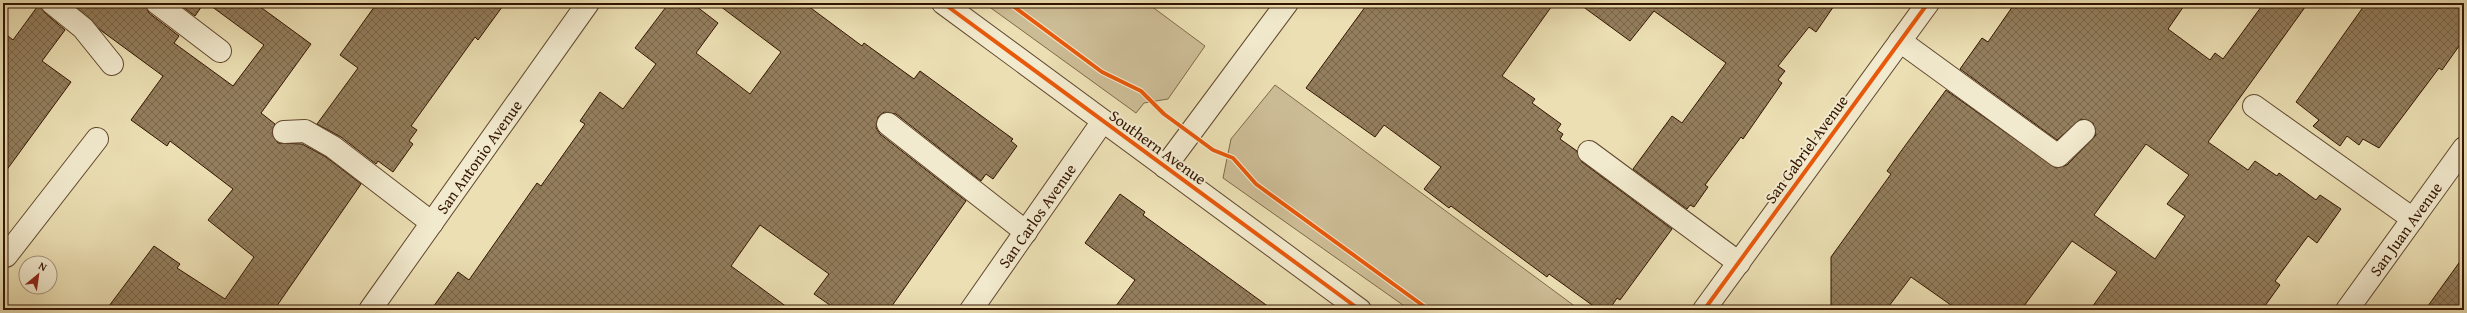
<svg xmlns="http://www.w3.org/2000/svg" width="2467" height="313" font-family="'Gentium Book Plus',serif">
	<defs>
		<pattern id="building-cross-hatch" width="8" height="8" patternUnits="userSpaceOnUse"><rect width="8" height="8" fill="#937e5d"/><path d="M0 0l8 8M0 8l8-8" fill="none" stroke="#79664a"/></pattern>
	</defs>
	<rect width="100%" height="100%" fill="#ebdfb3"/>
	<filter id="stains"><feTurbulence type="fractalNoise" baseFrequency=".005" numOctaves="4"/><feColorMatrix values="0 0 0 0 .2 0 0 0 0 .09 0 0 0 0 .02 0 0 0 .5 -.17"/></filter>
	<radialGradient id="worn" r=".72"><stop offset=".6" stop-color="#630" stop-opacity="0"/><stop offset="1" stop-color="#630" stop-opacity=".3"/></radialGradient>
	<path fill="#ccbc95" stroke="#80684a" d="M984 3H1147L1205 46 1168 99 1144 103 1136 113Z
		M1275 85 1580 310H1410L1223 178 1231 139Z"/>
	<path fill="url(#building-cross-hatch)" stroke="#331400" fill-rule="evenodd" d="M40 3 44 12 65 30 42 61 71 82 3 175V32L13 40Z
		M72 3H145L149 13 179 36 174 43 233 86 264 45 207 3H255L311 44 261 113 275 124 272 133 278 143 302 144 326 157 361 184 274 310H106L154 246 180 264 177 268 225 299 254 257 208 220 233 189 170 141 167 146 131 120 163 76 99 29Z
		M178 3H204L195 16Z
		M377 3H505L478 40 475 37 411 126 417 130 409 141 413 144 393 172 378 161 376 164 341 137 317 124 358 68 340 55Z
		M669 3H692L718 23 696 53 750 94 781 52 716 3H804L862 46 864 43 914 79 920 71 1013 139 1011 141 1017 146 993 179 986 174 981 181 896 114 884 112 878 117 876 128 880 134 966 201 889 310H837L814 294 829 274 760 225 731 266 791 310H431L458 272 469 280 537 183 541 186 585 124 580 121 600 92 623 109 656 64 635 48Z
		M1368 3H1554L1502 76 1535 99 1532 103 1561 124 1557 130 1563 134 1560 139 1577 151 1582 162 1672 229 1620 300 1617 298 1609 310H1599L1549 274 1547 277 1451 206 1449 208 1424 189 1441 167 1384 125 1375 137 1306 88Z
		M1578 3H1836L1816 32 1809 27 1778 66 1785 71 1778 80 1782 83 1743 139 1741 137 1705 185 1708 187 1694 207 1690 205 1687 209 1633 169 1672 116 1682 123 1726 63 1654 11 1630 41Z
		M2015 3H2186L2168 29 2210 60 2215 53 2223 59 2264 3H2308L2208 142 2248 170 2255 161 2277 176 2279 173 2316 200 2320 195 2341 209 2317 243 2308 236 2275 281 2280 285 2262 310H2090L2117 272 2072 241 2021 310H1958L1911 277 1886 310H1831V257L1891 174 1887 171 1899 154 1946 90 2056 168 2067 165 2096 135 2093 123 2081 119 2057 140 1960 69 1982 38 1988 42ZM2146 144 2189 175 2167 204 2185 216 2155 259 2094 215Z
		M2366 3H2464V39L2442 70 2439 68 2379 148 2363 139 2359 145 2347 136 2340 146 2313 126 2319 120 2296 102Z
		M1120 194 1145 212 1143 215 1273 310H1113L1135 280 1085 243Z
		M2464 256V310H2425Z"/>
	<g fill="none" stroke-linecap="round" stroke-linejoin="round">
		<g stroke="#61472d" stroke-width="24">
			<g id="minor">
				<path d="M52 3 83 28 112 64"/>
				<path d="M157 3 220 51"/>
				<path d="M943 3 1360 310"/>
				<path d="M1900 41 2058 156 2084 131"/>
				<path d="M2254 106 2413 219"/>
				<path d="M888 124 1026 232"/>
				<path d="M284 132 305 131 333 147 432 223"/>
				<path d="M1589 152 1739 263"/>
				<path d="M1165 167 1287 3"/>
				<path d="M3 254 6 256 97 139"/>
				<path id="s1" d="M370 310 588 3"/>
				<path id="s2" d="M971 310 1103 121"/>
				<path d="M1704 310 1928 3"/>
				<path id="s3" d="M2347 310 2464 148"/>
			</g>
		</g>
		<use href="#minor" stroke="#f2eace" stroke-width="22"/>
		<g stroke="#f2eace" stroke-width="6">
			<path id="cycleway" d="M943 3 1360 310
				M1009 3 1102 72 1141 91 1164 114 1213 150 1233 158 1256 184 1429 310
				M1704 310 1928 3"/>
		</g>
		<use href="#cycleway" stroke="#e8590c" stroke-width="4"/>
	</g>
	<g text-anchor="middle" stroke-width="4" stroke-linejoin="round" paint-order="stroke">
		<g font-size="16" fill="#331400" stroke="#f2eace">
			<text transform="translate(1158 147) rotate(36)" y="6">Southern Avenue</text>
			<text transform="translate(1806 149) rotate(-54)" y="6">San Gabriel Avenue</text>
			<text dy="6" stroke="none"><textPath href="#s1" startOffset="188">San Antonio Avenue</textPath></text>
			<text dy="6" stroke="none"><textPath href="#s2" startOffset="115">San Carlos Avenue</textPath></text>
			<text dy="6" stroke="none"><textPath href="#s3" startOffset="100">San Juan Avenue</textPath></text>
		</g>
	</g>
	<rect width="2467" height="313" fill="none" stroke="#ebdfb3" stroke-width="16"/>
	<rect x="4" y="4" width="2459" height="305" fill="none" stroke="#331400" stroke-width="2"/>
	<rect x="8" y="8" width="2451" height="297" fill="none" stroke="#331400"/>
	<g transform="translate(38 275) rotate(29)"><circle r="19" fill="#f2eace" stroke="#a6947c"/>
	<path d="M0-3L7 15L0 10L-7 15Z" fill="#8f2418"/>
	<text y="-6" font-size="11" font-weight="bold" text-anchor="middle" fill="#331400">N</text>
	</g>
	<rect width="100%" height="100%" filter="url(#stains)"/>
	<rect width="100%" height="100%" fill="url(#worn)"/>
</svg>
